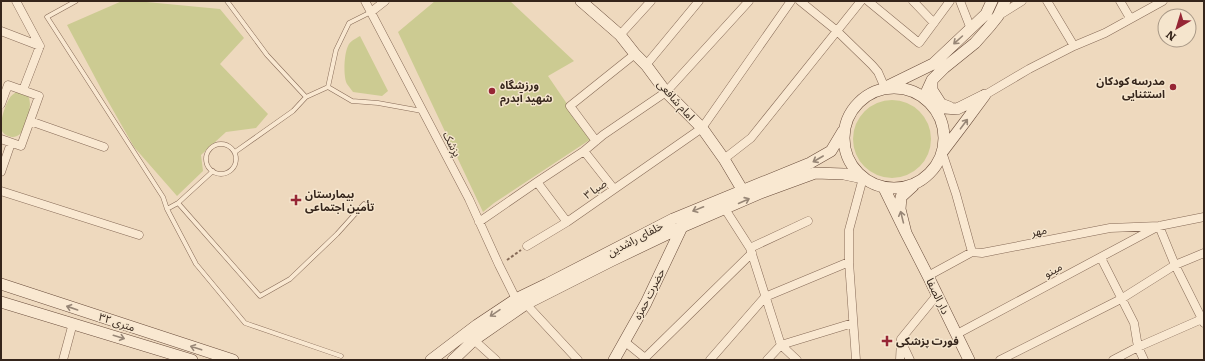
<svg xmlns="http://www.w3.org/2000/svg" width="1205" height="361" font-family="Literata,'Noto Sans Arabic',serif">
	<rect width="100%" height="100%" fill="#eed9be"/>
	<path fill="#cccb92" d="M122 1H136L220 9 244 38 220 64 268 114 256 128 226 132 201 155 203 171 177 196 134 147 105 96 67 25Z
		M435 1H510L574 61 548 76 591 139 494 203 483 212 398 32Z
		M360 36 388 91 382 96 353 92C351 89 349 87 347 84 343 77 344 54 348 46 350 41 355 39 360 36Z
		M18 91 28 95C32 105 29 112 26 122 25 126 24 130 21 133 15 140 4 137 1 129 0 122 5 105 9 99 11 95 15 93 18 91Z
		M853 139a39 39 0 1 1 78 0a39 39 0 1 1-78 0Z"/>
	<g fill="none" stroke-linecap="round" stroke-linejoin="round">
		<g stroke="#866a57" stroke-width="5">
			<path id="lane" d="M76 1 47 17 163 197 167 209 196 264 245 323 341 356
				M227 1 267 55 306 97 328 87
				M371 12 349 23 336 50 328 87 352 101 378 103 422 111
				M206 159a15 15 0 1 1 30 0a15 15 0 1 1-30 0Z
				M235 152 293 111 306 97
				M178 203 260 296 290 279 337 234 364 204
				M167 209 178 203 213 171"/>
		</g>
		<g stroke="#866a57" stroke-width="9">
			<path id="street" d="M16 1 40 46
				M365 1 469 199 499 265 516 299
				M800 1 837 31 872 65 878 72 885 88
				M868 1 919 43 950 1
				M913 1 934 23
				M960 1 971 29
				M1047 1 1074 46
				M1120 1 1130 18
				M371 12 385 1
				M998 16 1022 1
				M1 31 40 46
				M620 35 651 1
				M646 65 699 1
				M23 90 40 46
				M985 95 1029 69 1074 46 1105 33 1163 1
				M1 104 8 85 39 96 21 146 1 139
				M30 121 104 147
				M596 141 570 106 635 54
				M584 151 614 189
				M942 152 956 194 972 252
				M724 159 751 138 861 1
				M1 172 11 143
				M537 182 567 222
				M1 191 139 235
				M725 209 750 248 781 345 797 360
				M479 222 537 182 584 151 603 135 666 92 749 1
				M1159 226 1175 265 1204 323
				M527 246 567 222 702 128 791 1
				M750 248 808 221
				M1101 258 1134 323 1138 347 1144 360
				M928 276 972 252 982 253 1110 228 1159 226 1204 217
				M526 304 578 360
				M957 334 1157 227
				M474 340 496 360
				M624 341 645 358 752 253
				M901 341 910 360
				M63 360 73 323
				M710 360 765 297 849 262
				M767 360 781 345 853 323
				M856 360 849 262V230L863 178
				M900 360 901 339 937 295
				M1000 360 1121 299 1175 265 1204 253
				M1113 360 1138 347 1202 319"/>
		</g>
		<g stroke="#684b3a" stroke-width="12">
			<path id="secondary" d="M581 1 620 35 635 54 646 65 666 92 702 128 724 159 743 191
				M932 80V90L941 104 949 107
				M886 87 933 64 986 14 992 1
				M844 138a50 50 0 1 1 100 0a50 50 0 1 1-100 0Z
				M930 103 926 93 932 80 944 68 975 43 990 26 998 16 1005 1
				M933 107 957 109 983 96
				M943 151 965 122 985 95
				M884 188 906 233 900 209 901 197 913 186
				M906 233 928 276 969 360
				M1 284 233 360
				M1 302 192 360
				M431 360 477 325 516 299 547 284 673 219 810 163 831 151 843 131
				M453 360 474 340 526 304 611 261 682 227 763 192 815 173 844 174 863 178
				M614 360 646 303 682 227"/>
		</g>
		<path stroke="#866a57" stroke-width="2" stroke-dasharray="3 2" stroke-linecap="butt" d="M507 260 521 250"/>
		<use href="#lane" stroke="#f9e8d1" stroke-width="4"/>
		<use href="#street" stroke="#f9e8d1" stroke-width="8"/>
		<use href="#secondary" stroke="#f9e8d1" stroke-width="11"/>
	</g>
	<defs><path id="oneway-shaft" d="M-6 0H5M1.5-3L5.5 0L1.5 3" fill="none" stroke-width="1.6" stroke-linecap="round" stroke-linejoin="round"/></defs>
	<g stroke="#978676">
		<use href="#oneway-shaft" transform="translate(958 40) rotate(138)"/>
		<use href="#oneway-shaft" transform="translate(964 124) rotate(-53)"/>
		<use href="#oneway-shaft" transform="translate(818 159) rotate(150)"/>
		<use href="#oneway-shaft" transform="translate(744 201) rotate(-24)"/>
		<use href="#oneway-shaft" transform="translate(698 209) rotate(158)"/>
		<use href="#oneway-shaft" transform="translate(902 217) rotate(-104)"/>
		<use href="#oneway-shaft" transform="translate(72 308) rotate(-161)"/>
		<use href="#oneway-shaft" transform="translate(495 313) rotate(146)"/>
		<use href="#oneway-shaft" transform="translate(119 337) rotate(17)"/>
		<use href="#oneway-shaft" transform="translate(196 348) rotate(-162)"/>
	</g>
	<g fill="#962635" stroke="#f5e5cd" stroke-width="1.5">
		<circle cx="1173" cy="87" r="4"/>
		<circle cx="492" cy="91" r="4"/>
		<path d="M294 194h4v4h4v4h-4v4h-4v-4h-4v-4h4z"/>
		<path d="M885 335h4v4h4v4h-4v4h-4v-4h-4v-4h4z"/>
	</g>
	<g text-anchor="middle" stroke-width="3" stroke-linejoin="round" paint-order="stroke">
		<g font-size="11" font-weight="bold" fill="#35251b" stroke="#f5e5cd" text-anchor="start">
			<text x="1165" y="85" text-anchor="end">مدرسه کودکان<tspan x="1165" dy="13">استثنایی</tspan></text>
			<text x="500" y="89">ورزشگاه<tspan x="500" dy="13">شهید آبدرم</tspan></text>
			<text x="305" y="198">بیمارستان<tspan x="305" dy="13">تأمین اجتماعی</tspan></text>
			<text x="896" y="345">فورت پزشکی</text>
		</g>
		<g font-size="11" fill="#35251b" stroke="#f5e5cd">
			<text transform="translate(676 100) rotate(48)" y="4">امام شافعی</text>
			<text transform="translate(452 144) rotate(63)" y="4">پزشک</text>
			<text transform="translate(595 189) rotate(-35)" y="4">صبا ۳</text>
			<text transform="translate(1039 231) rotate(-11)" y="4">مهر</text>
			<text transform="translate(635 239) rotate(-28)" y="4">خلفای راشدین</text>
			<text transform="translate(1053 270) rotate(-28)" y="4">مینو</text>
			<text transform="translate(649 294) rotate(-63)" y="4">حضرت حمزه</text>
			<text transform="translate(938 296) rotate(64)" y="4">دار الصفا</text>
			<text transform="translate(117 322) rotate(18)" y="4">۳۲ متری</text>
		</g>
	</g>
	<rect width="1205" height="361" fill="none" stroke="#35251b" stroke-width="4"/>
	<g transform="translate(1177 28) rotate(218)"><circle r="19" fill="#f5e5cd" stroke="#a89886"/>
	<path d="M0-3L7 15L0 10L-7 15Z" fill="#962635"/>
	<text y="-6" font-size="11" font-weight="bold" text-anchor="middle" fill="#35251b">N</text>
	</g>
</svg>
